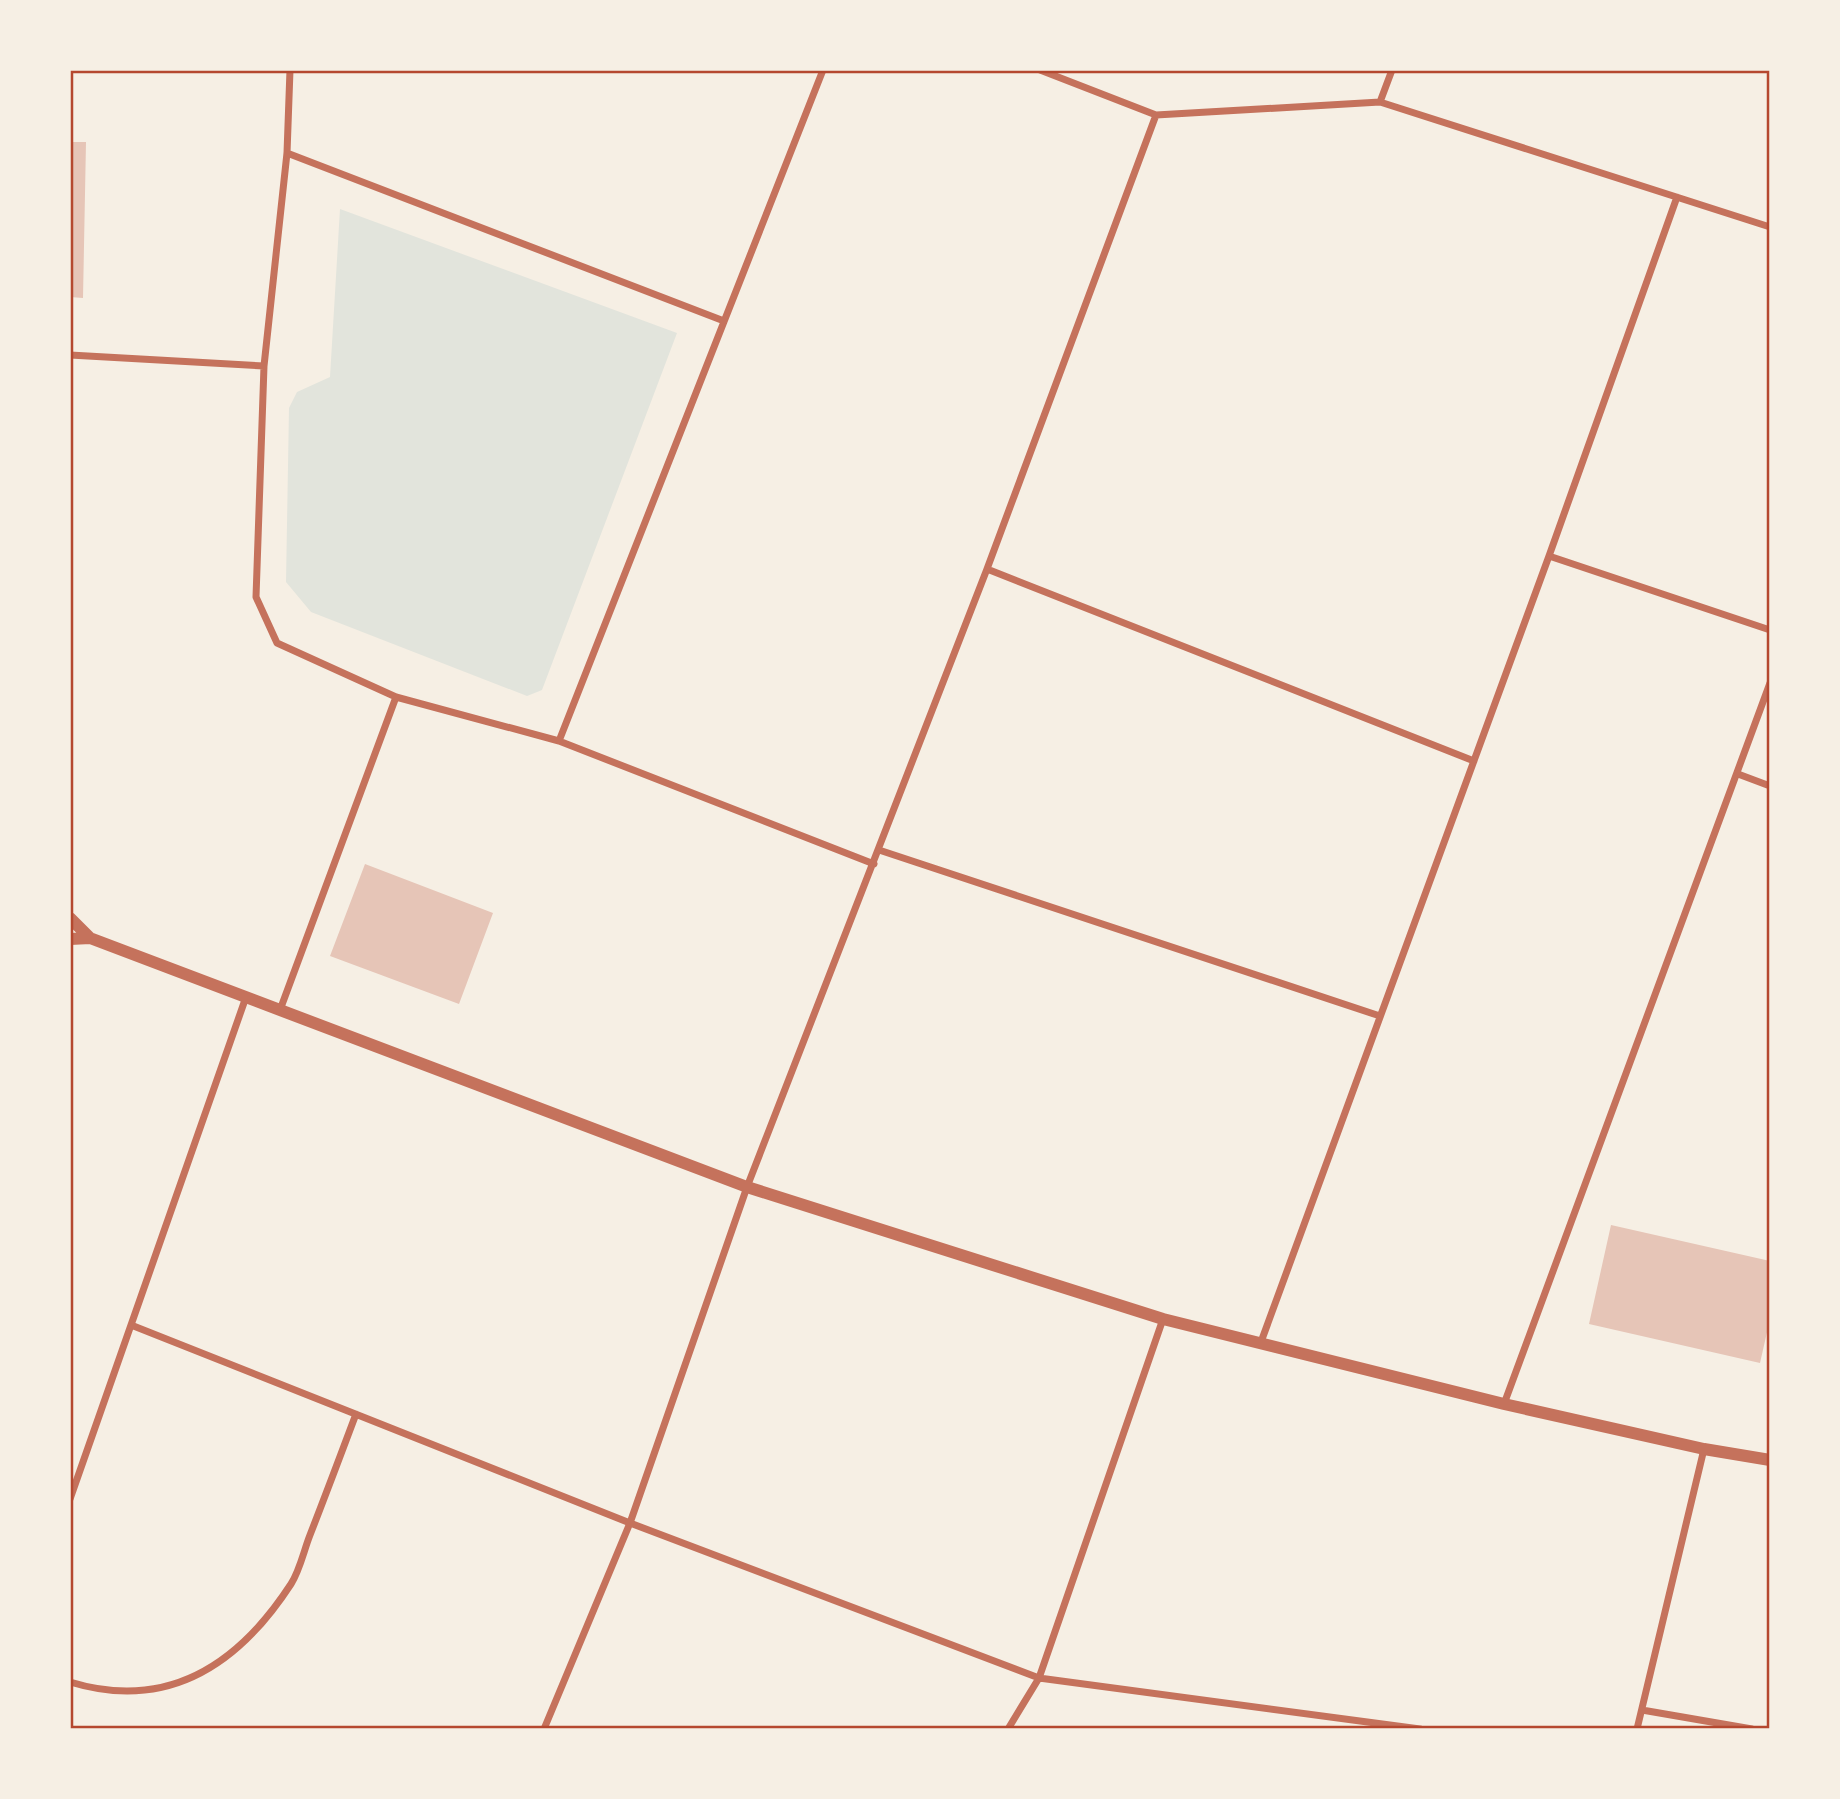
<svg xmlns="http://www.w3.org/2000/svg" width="1840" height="1799" font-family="Barlow,sans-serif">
	<rect width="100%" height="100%" fill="#f6efe4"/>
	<path fill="#e2e4dc" d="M340 209 677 333 542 690 527 696 311 612 286 582 289 408 297 392 330 377Z"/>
	<path fill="#e6c5b7" d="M70 142H86L83 298 70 297Z
		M365 864 493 913 459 1004 330 956Z
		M1611 1225 1770 1261V1319L1760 1363 1589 1324Z"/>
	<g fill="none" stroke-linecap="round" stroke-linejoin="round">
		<path stroke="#c5725c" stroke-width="7" d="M290 70 287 153 264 366 256 597 277 643 396 697 559 741 874 864
			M1040 70 1156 115 1380 102 1770 227
			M1380 102 1392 70
			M287 153 724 321
			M70 355 264 366
			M1549 556 1770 630
			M987 569 1474 761
			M559 741 823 70
			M1738 774 1770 786
			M879 850 1380 1016
			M280 1010 396 697
			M131 1325 630 1523 1039 1678 1420 1729
			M1261 1342 1549 556 1677 197
			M1504 1404 1770 683
			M70 1499 246 997
			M70 1682C168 1712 239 1664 291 1584 300 1570 304 1550 310 1535 326 1494 341 1454 356 1414
			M1642 1710 1752 1729
			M544 1729 630 1523 747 1187 987 569 1156 115
			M1008 1729 1039 1678 1163 1319
			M1637 1729 1704 1449"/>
		<path stroke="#c5725c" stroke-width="12" d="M70 918 90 938
			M70 939 90 938 747 1187 1163 1319 1504 1404 1704 1449 1770 1460"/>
	</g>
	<rect width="1840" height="1799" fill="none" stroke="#f6efe4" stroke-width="144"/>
	<rect x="72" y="72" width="1696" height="1655" fill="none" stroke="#b5482f" stroke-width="2.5"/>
</svg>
